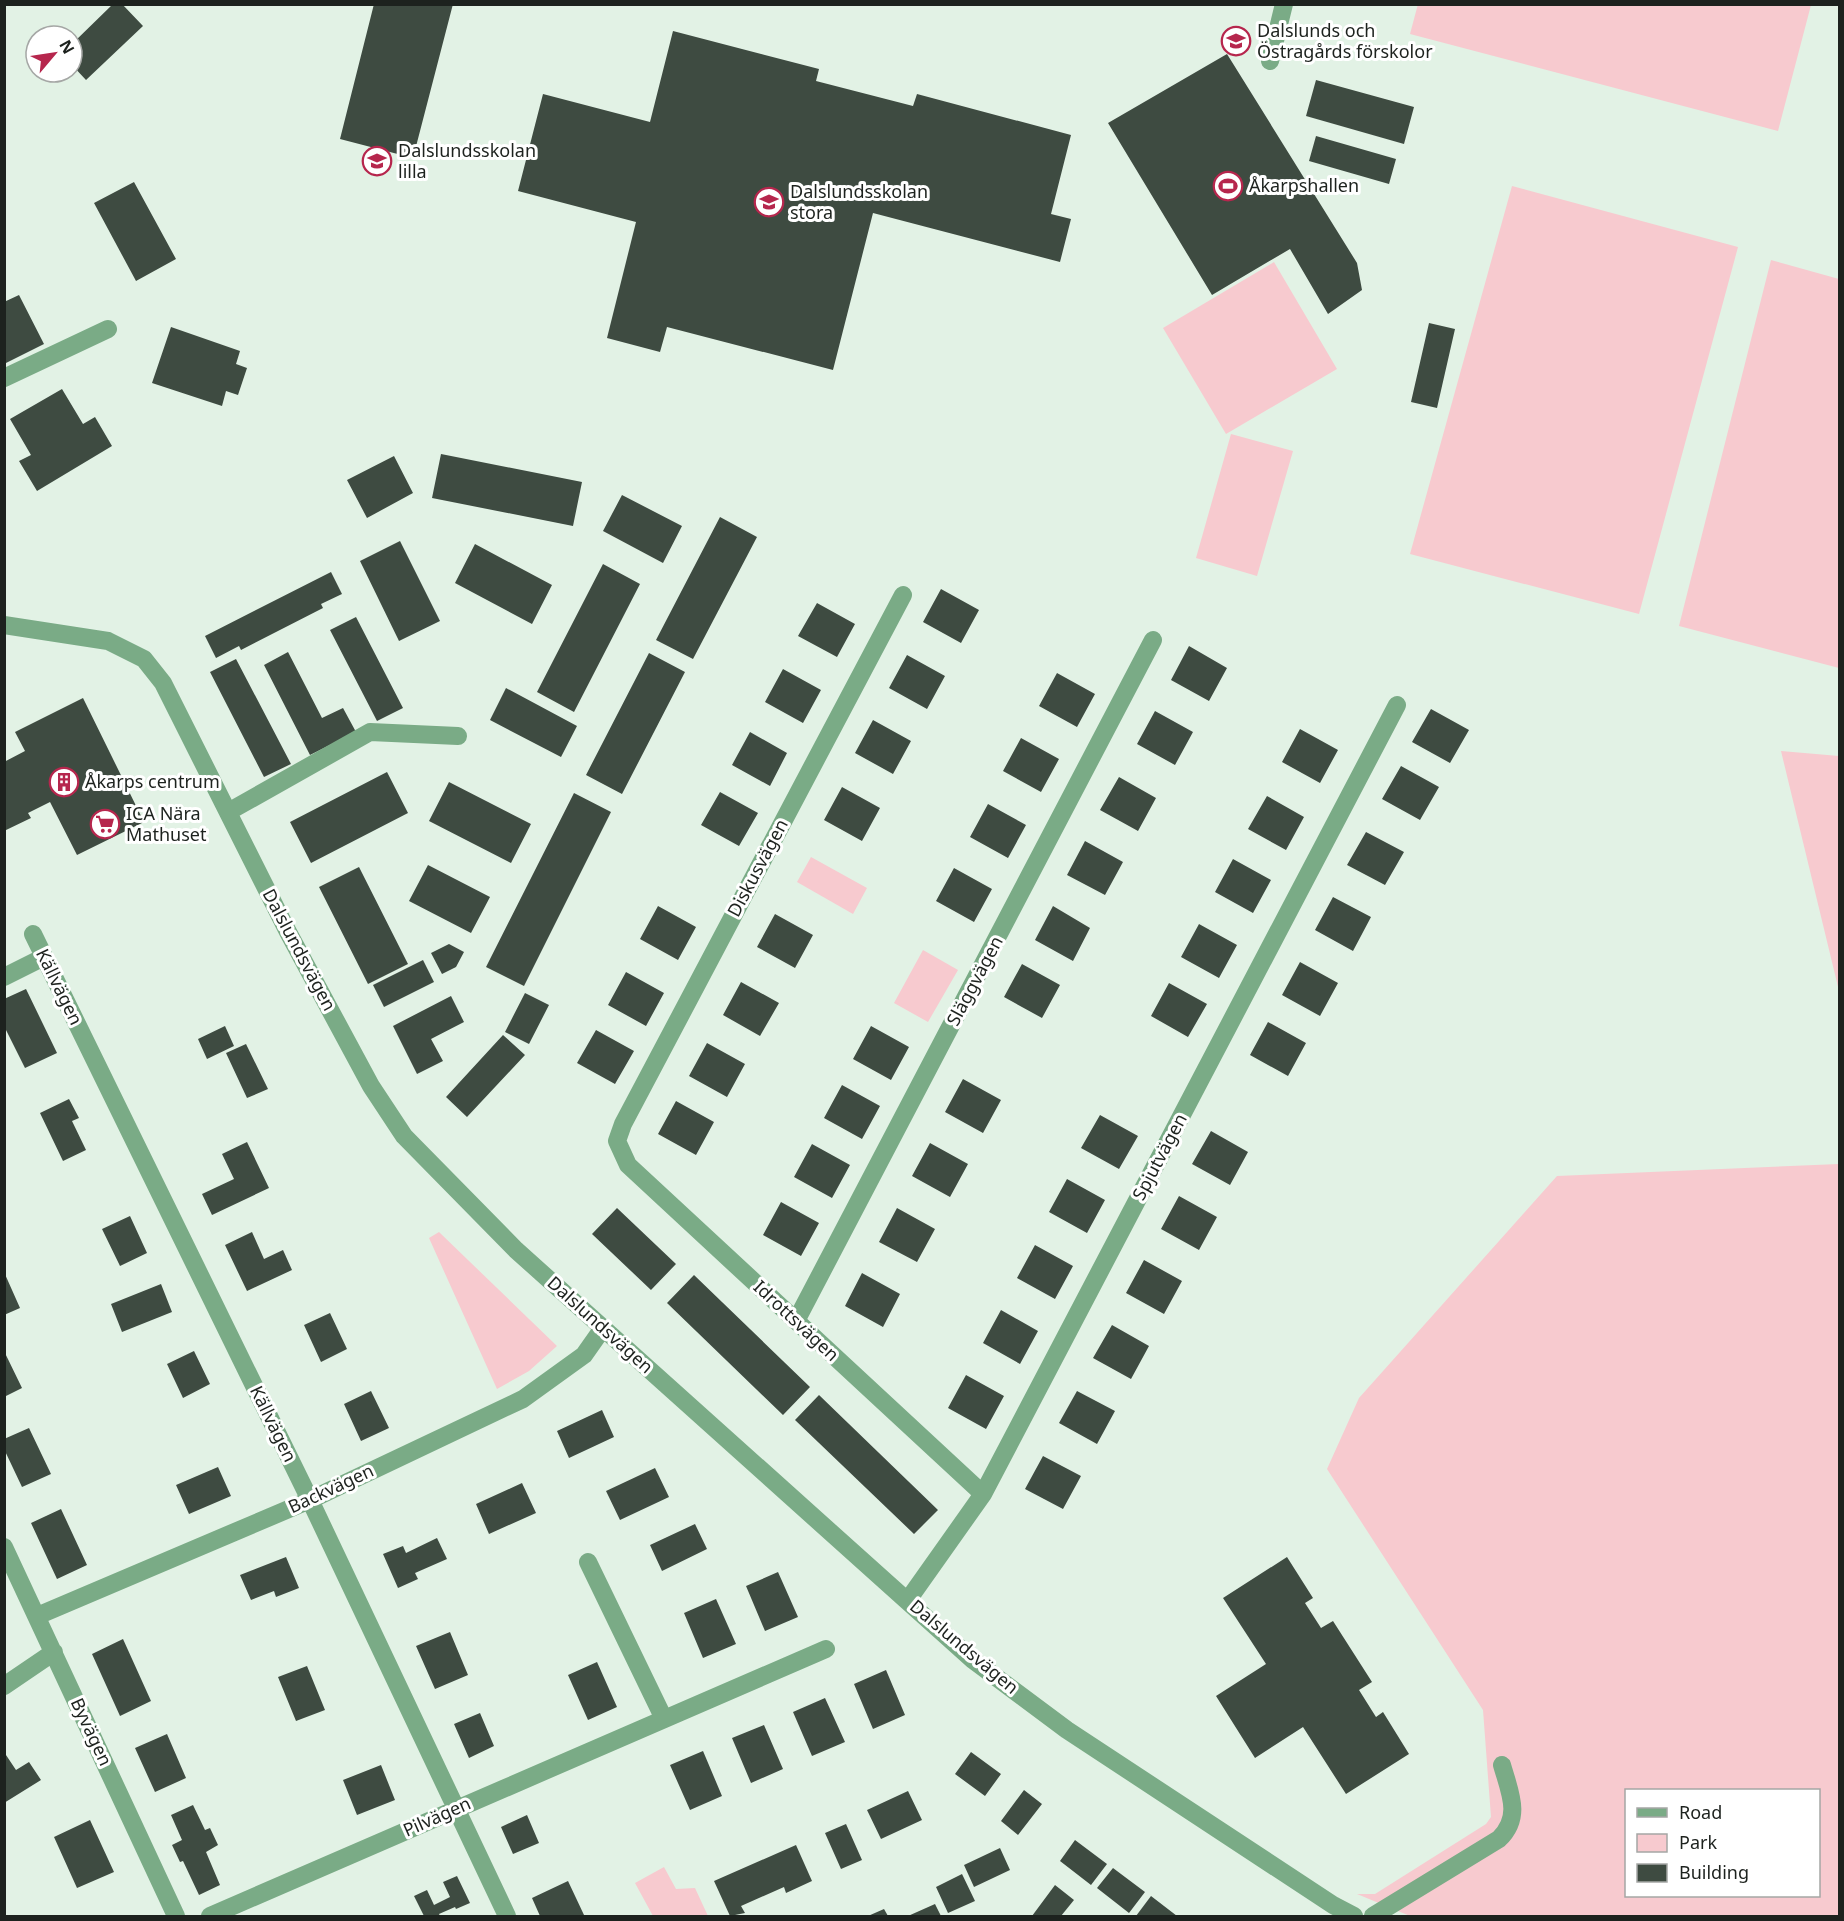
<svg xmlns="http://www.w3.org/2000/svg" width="1844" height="1921" font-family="'Noto Sans',sans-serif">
	<rect width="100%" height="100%" fill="#e2f2e5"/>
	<path fill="#f7cacf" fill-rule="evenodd" d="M1418 4H1811V5L1778 131 1410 34Z
		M1512 186 1738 247 1639 614 1410 554Z
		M1771 260 1839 279V668L1679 626Z
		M1274 262 1337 369 1226 434 1163 328Z
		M1231 434 1293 451 1257 576 1196 558Z
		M1781 751 1839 756V991Z
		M811 857 867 888 853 914 797 882Z
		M923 950 958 970 928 1022 894 1003Z
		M1839 1164V1916H1410L1357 1894H1375L1486 1824 1491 1817 1483 1710 1327 1469 1359 1398 1557 1176ZM1626 1790H1818V1896H1626Z
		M439 1232 557 1346 529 1371 497 1389 429 1238Z
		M664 1867 676 1889 695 1888 708 1916H653L635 1883Z"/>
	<path fill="#3e4b41" d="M113 4H122L143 26 86 80 72 65V44Z
		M374 4H453L413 158 340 139Z
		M673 31 819 69 816 81 913 106 917 94 1071 135 1051 214 1071 219 1060 262 873 213 833 370 667 327 660 352 607 338 636 222 518 191 543 94 650 122Z
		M1227 54 1357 263 1362 290 1328 314 1290 249 1212 295 1108 123Z
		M1316 80 1414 107 1404 144 1306 116Z
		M1316 136 1396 159 1389 184 1309 161Z
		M134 182 176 259 136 281 94 203Z
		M19 295 44 344 6 363 4 302Z
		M1429 323 1455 329 1437 408 1411 402Z
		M171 327 240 351 236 364 247 368 238 395 226 391 222 406 152 383Z
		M62 389 83 424 95 417 112 446 37 491 19 461 31 455 10 419Z
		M441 454 582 482 573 526 432 498Z
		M394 456 413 493 367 518 347 480Z
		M622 495 682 526 663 563 603 531Z
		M720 517 757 537 693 659 656 640Z
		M400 541 440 621 399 641 360 561Z
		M475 544 552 585 532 624 455 583Z
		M603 564 640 584 574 712 537 692Z
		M331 572 342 594 321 604 323 608 241 650 239 646 216 658 205 636Z
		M941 589 979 610 961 643 923 622Z
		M817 603 855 624 837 657 798 636Z
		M356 617 403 708 377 721 330 630Z
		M1189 646 1227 668 1209 701 1171 680Z
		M288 652 322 718 343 708 356 732 310 755 264 665Z
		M649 653 685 672 622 794 586 775Z
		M907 655 945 676 927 709 889 688Z
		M236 659 291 764 264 777 210 672Z
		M783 669 821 690 803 723 765 702Z
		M1057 673 1095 694 1077 727 1039 706Z
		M506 688 577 726 561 757 490 720Z
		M83 698 144 822 77 855 50 802 28 813 31 818 4 831V762L25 751 15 732Z
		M1431 709 1469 730 1450 763 1412 742Z
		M1155 711 1193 732 1175 765 1137 744Z
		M873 720 911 741 893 774 855 753Z
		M1300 729 1338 750 1320 783 1282 762Z
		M750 732 787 753 770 786 732 765Z
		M1021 738 1059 759 1041 792 1003 771Z
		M1401 766 1439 787 1420 820 1382 799Z
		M387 772 408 813 311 863 290 822Z
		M1119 777 1156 798 1138 831 1100 810Z
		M449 782 531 824 511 863 429 821Z
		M842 787 880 808 862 841 824 820Z
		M720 792 758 813 739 846 701 825Z
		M574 793 611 812 524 986 486 967Z
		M1267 796 1304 817 1286 850 1248 829Z
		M988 804 1026 825 1008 858 970 837Z
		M1366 832 1404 852 1385 885 1347 865Z
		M1085 841 1123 862 1105 895 1067 875Z
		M1233 859 1271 880 1253 913 1215 892Z
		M428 865 490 897 471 933 409 901Z
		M359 867 408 964 368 984 319 887Z
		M954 868 992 889 974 922 936 901Z
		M1333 897 1371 917 1353 951 1315 930Z
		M658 906 696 927 678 960 640 939Z
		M1053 906 1090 928 1073 961 1035 940Z
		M775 914 813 935 795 968 757 947Z
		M1199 924 1237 945 1219 978 1181 957Z
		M449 944 464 952 456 967 442 974 431 953Z
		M423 960 434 982 384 1007 373 985Z
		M1300 962 1338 983 1320 1016 1282 995Z
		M1022 964 1060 985 1042 1018 1004 997Z
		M626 972 664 993 646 1026 608 1005Z
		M741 982 779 1003 760 1036 723 1015Z
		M1169 983 1207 1004 1188 1037 1151 1016Z
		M26 989 57 1053 25 1068 4 1026V999Z
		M525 993 549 1005 529 1044 505 1032Z
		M451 996 464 1022 431 1039 443 1061 417 1074 393 1026Z
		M1268 1022 1306 1043 1288 1076 1250 1055Z
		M225 1026 234 1046 207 1059 198 1039Z
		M871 1026 909 1047 891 1080 853 1059Z
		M596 1030 634 1051 615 1084 577 1063Z
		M503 1035 525 1055 467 1117 446 1097Z
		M707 1043 745 1064 727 1097 689 1076Z
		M246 1044 268 1089 247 1098 226 1053Z
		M963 1079 1001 1100 983 1133 945 1112Z
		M842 1085 880 1106 862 1139 824 1118Z
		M69 1099 79 1118 72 1121 86 1150 63 1161 40 1113Z
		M676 1101 714 1122 696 1155 658 1134Z
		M1100 1115 1138 1136 1119 1169 1081 1148Z
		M1211 1131 1248 1152 1230 1185 1192 1164Z
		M247 1142 269 1188 212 1215 202 1194 234 1179 222 1154Z
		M930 1143 968 1164 950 1197 912 1176Z
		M812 1144 850 1165 832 1198 794 1177Z
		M1067 1179 1105 1200 1087 1233 1049 1212Z
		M1179 1196 1217 1217 1199 1250 1161 1229Z
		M781 1202 819 1223 801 1256 763 1235Z
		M617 1208 676 1264 651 1290 592 1234Z
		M897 1208 935 1229 917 1262 879 1242Z
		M130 1216 147 1253 120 1266 102 1229Z
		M252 1232 264 1259 283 1250 292 1270 247 1291 225 1245Z
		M1035 1245 1073 1266 1055 1299 1017 1278Z
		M1144 1260 1182 1281 1164 1314 1126 1293Z
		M4 1272 20 1308 4 1315Z
		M862 1273 900 1294 883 1327 845 1306Z
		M694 1275 810 1387 783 1415 667 1303Z
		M161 1284 172 1312 122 1332 111 1304Z
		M1001 1310 1038 1331 1020 1364 983 1343Z
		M330 1313 347 1349 321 1362 304 1325Z
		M1112 1325 1149 1346 1131 1379 1093 1358Z
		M4 1351 22 1388 4 1397Z
		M194 1351 210 1384 183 1398 167 1364Z
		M966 1375 1004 1396 986 1429 948 1408Z
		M371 1391 389 1428 361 1441 344 1404Z
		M1077 1391 1115 1411 1097 1444 1059 1423Z
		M819 1395 938 1510 914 1534 795 1420Z
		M602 1410 614 1437 569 1458 557 1431Z
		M29 1428 51 1474 22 1487 4 1449V1439Z
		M1043 1456 1081 1476 1063 1509 1025 1489Z
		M218 1467 231 1496 189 1514 176 1485Z
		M655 1468 669 1497 620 1520 606 1491Z
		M522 1483 536 1513 489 1534 476 1504Z
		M61 1509 87 1565 57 1579 31 1523Z
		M695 1524 707 1549 662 1571 650 1545Z
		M437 1538 447 1559 415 1573 418 1579 398 1588 383 1554 403 1546 406 1553Z
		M286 1557 299 1588 276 1597 274 1591 251 1600 240 1575Z
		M1287 1557 1313 1598 1305 1603 1321 1628 1333 1621 1372 1682 1359 1690 1376 1717 1383 1712 1409 1754 1346 1794 1303 1727 1255 1758 1216 1696 1266 1664 1223 1598Z
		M778 1572 798 1617 765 1631 746 1586Z
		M716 1599 736 1644 703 1658 684 1613Z
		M450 1632 468 1675 435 1689 416 1646Z
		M123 1639 151 1701 120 1716 92 1654Z
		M597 1662 617 1707 588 1720 568 1675Z
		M307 1666 325 1710 296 1721 278 1677Z
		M886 1670 905 1715 873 1729 854 1684Z
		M825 1698 845 1742 812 1756 793 1712Z
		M480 1713 494 1746 469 1758 454 1724Z
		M764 1725 783 1769 751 1783 732 1738Z
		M167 1734 186 1778 155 1792 135 1748Z
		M703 1751 722 1796 690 1810 670 1765Z
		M4 1752 16 1770 29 1762 41 1780 4 1803Z
		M971 1752 1001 1774 985 1796 955 1774Z
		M381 1765 395 1800 357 1815 343 1780Z
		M1024 1790 1042 1804 1018 1835 1001 1821Z
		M908 1791 922 1820 881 1839 867 1810Z
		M193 1805 205 1830 210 1828 218 1845 206 1852 220 1885 199 1895 183 1861 180 1862 172 1845 182 1840 171 1815Z
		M527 1815 539 1843 513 1854 501 1827Z
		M90 1820 114 1872 77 1888 54 1837Z
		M846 1824 862 1860 841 1869 825 1833Z
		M1075 1840 1107 1864 1091 1885 1060 1861Z
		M796 1845 812 1881 786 1893 784 1887 741 1906 745 1913 730 1916 714 1881Z
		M1000 1848 1010 1870 974 1887 964 1865Z
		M1113 1868 1145 1892 1129 1913 1097 1888Z
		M962 1874 975 1901 948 1913 936 1887Z
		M457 1876 470 1903 456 1909 455 1907 439 1914 440 1916H424L414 1896 427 1890 434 1905 450 1897 443 1882Z
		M568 1881 584 1915 540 1916 532 1898Z
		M1055 1885 1074 1900 1061 1916H1032Z
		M1151 1896 1177 1916H1136Z
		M935 1904 941 1916H908Z
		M884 1909 888 1916H868Z"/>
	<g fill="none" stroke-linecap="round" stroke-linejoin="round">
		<path stroke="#7aab86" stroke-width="18" d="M1270 61 1284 4
			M4 378 108 329
			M903 595 623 1124 617 1141 628 1165 983 1494
			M4 625 108 641 144 659 163 683 288 932 371 1086 404 1136 516 1250 973 1660 1067 1730 1333 1905 1354 1916
			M228 812 370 732 458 736
			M33 934 310 1500 507 1916
			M4 977 44 957
			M796 1321 1153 640
			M4 1547 176 1916
			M588 1562 664 1719
			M908 1600 983 1494 1397 705
			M37 1616 310 1500 523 1399 584 1355 603 1328
			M4 1686 54 1652
			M210 1916 826 1649
			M1373 1916 1499 1839C1522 1817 1510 1793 1502 1765"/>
	</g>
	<defs>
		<g id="school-ring" transform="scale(1.5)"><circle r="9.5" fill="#fff" stroke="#b6264d" stroke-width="1.5"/><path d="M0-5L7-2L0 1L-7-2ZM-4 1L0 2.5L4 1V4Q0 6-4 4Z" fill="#b6264d"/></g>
		<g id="stadium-ring" transform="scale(1.5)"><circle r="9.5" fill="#fff" stroke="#b6264d" stroke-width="1.5"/><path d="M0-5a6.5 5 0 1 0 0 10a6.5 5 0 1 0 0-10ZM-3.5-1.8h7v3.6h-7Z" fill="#b6264d"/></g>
		<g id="building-ring" transform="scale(1.5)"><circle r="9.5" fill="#fff" stroke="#b6264d" stroke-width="1.5"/><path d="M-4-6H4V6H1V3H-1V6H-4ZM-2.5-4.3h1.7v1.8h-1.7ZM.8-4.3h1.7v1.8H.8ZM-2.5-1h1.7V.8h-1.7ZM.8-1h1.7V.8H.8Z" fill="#b6264d"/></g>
		<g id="supermarket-ring" transform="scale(1.5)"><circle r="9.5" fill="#fff" stroke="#b6264d" stroke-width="1.5"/><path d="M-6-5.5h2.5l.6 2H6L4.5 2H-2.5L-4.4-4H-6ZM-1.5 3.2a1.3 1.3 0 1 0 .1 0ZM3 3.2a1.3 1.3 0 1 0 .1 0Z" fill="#b6264d"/></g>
	</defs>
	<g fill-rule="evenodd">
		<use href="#school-ring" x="1236" y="41"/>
		<use href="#school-ring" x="377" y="161"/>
		<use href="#stadium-ring" x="1228" y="186"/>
		<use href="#school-ring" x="769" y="202"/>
		<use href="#building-ring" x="64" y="782"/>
		<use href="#supermarket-ring" x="105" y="824"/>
	</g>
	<g text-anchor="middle" stroke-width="6" stroke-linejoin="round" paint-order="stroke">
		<g font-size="18" fill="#1d221e" stroke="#fff" text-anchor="start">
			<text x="1257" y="37">Dalslunds och<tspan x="1257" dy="21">Östragårds förskolor</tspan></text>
			<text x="398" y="157">Dalslundsskolan<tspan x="398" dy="21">lilla</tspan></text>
			<text x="1249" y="192">Åkarpshallen</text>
			<text x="790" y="198">Dalslundsskolan<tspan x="790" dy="21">stora</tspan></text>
			<text x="85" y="788">Åkarps centrum</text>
			<text x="126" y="820">ICA Nära<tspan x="126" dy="21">Mathuset</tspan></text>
		</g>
		<g font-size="18" fill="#1d221e" stroke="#fff">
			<text transform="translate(758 868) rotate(-62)" y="6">Diskusvägen</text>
			<text transform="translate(299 950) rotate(62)" y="6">Dalslundsvägen</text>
			<text transform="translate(975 981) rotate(-62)" y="6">Släggvägen</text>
			<text transform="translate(59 987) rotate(64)" y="6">Källvägen</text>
			<text transform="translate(1160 1157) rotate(-62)" y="6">Spjutvägen</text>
			<text transform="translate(796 1321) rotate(43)" y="6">Idrottsvägen</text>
			<text transform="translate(600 1325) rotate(42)" y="6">Dalslundsvägen</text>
			<text transform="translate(273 1424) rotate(64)" y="6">Källvägen</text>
			<text transform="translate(331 1489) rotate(-25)" y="6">Backvägen</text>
			<text transform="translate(964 1647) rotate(40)" y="6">Dalslundsvägen</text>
			<text transform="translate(91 1732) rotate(65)" y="6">Byvägen</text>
			<text transform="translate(437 1817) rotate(-24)" y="6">Pilvägen</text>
		</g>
	</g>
	<rect width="1844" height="1921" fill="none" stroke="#1d221e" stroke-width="12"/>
	<rect x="1625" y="1789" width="195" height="108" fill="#ffffff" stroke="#a5a7a5" stroke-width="1.5"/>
	<rect x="1637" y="1808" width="30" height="9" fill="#7aab86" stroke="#a5a7a5" stroke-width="1.5"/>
	<text x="1679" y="1819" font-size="18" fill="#1d221e">Road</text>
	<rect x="1637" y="1834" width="30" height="18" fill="#f7cacf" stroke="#a5a7a5" stroke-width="1.5"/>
	<text x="1679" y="1849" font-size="18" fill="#1d221e">Park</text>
	<rect x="1637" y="1864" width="30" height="18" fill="#3e4b41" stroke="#a5a7a5" stroke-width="1.5"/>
	<text x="1679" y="1879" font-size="18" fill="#1d221e">Building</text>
	<g transform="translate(54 54) rotate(61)"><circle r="28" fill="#ffffff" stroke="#a5a7a5" stroke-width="1.5"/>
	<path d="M0-4.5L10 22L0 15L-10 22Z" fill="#b6264d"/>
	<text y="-9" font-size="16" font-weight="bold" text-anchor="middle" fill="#1d221e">N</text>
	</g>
</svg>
